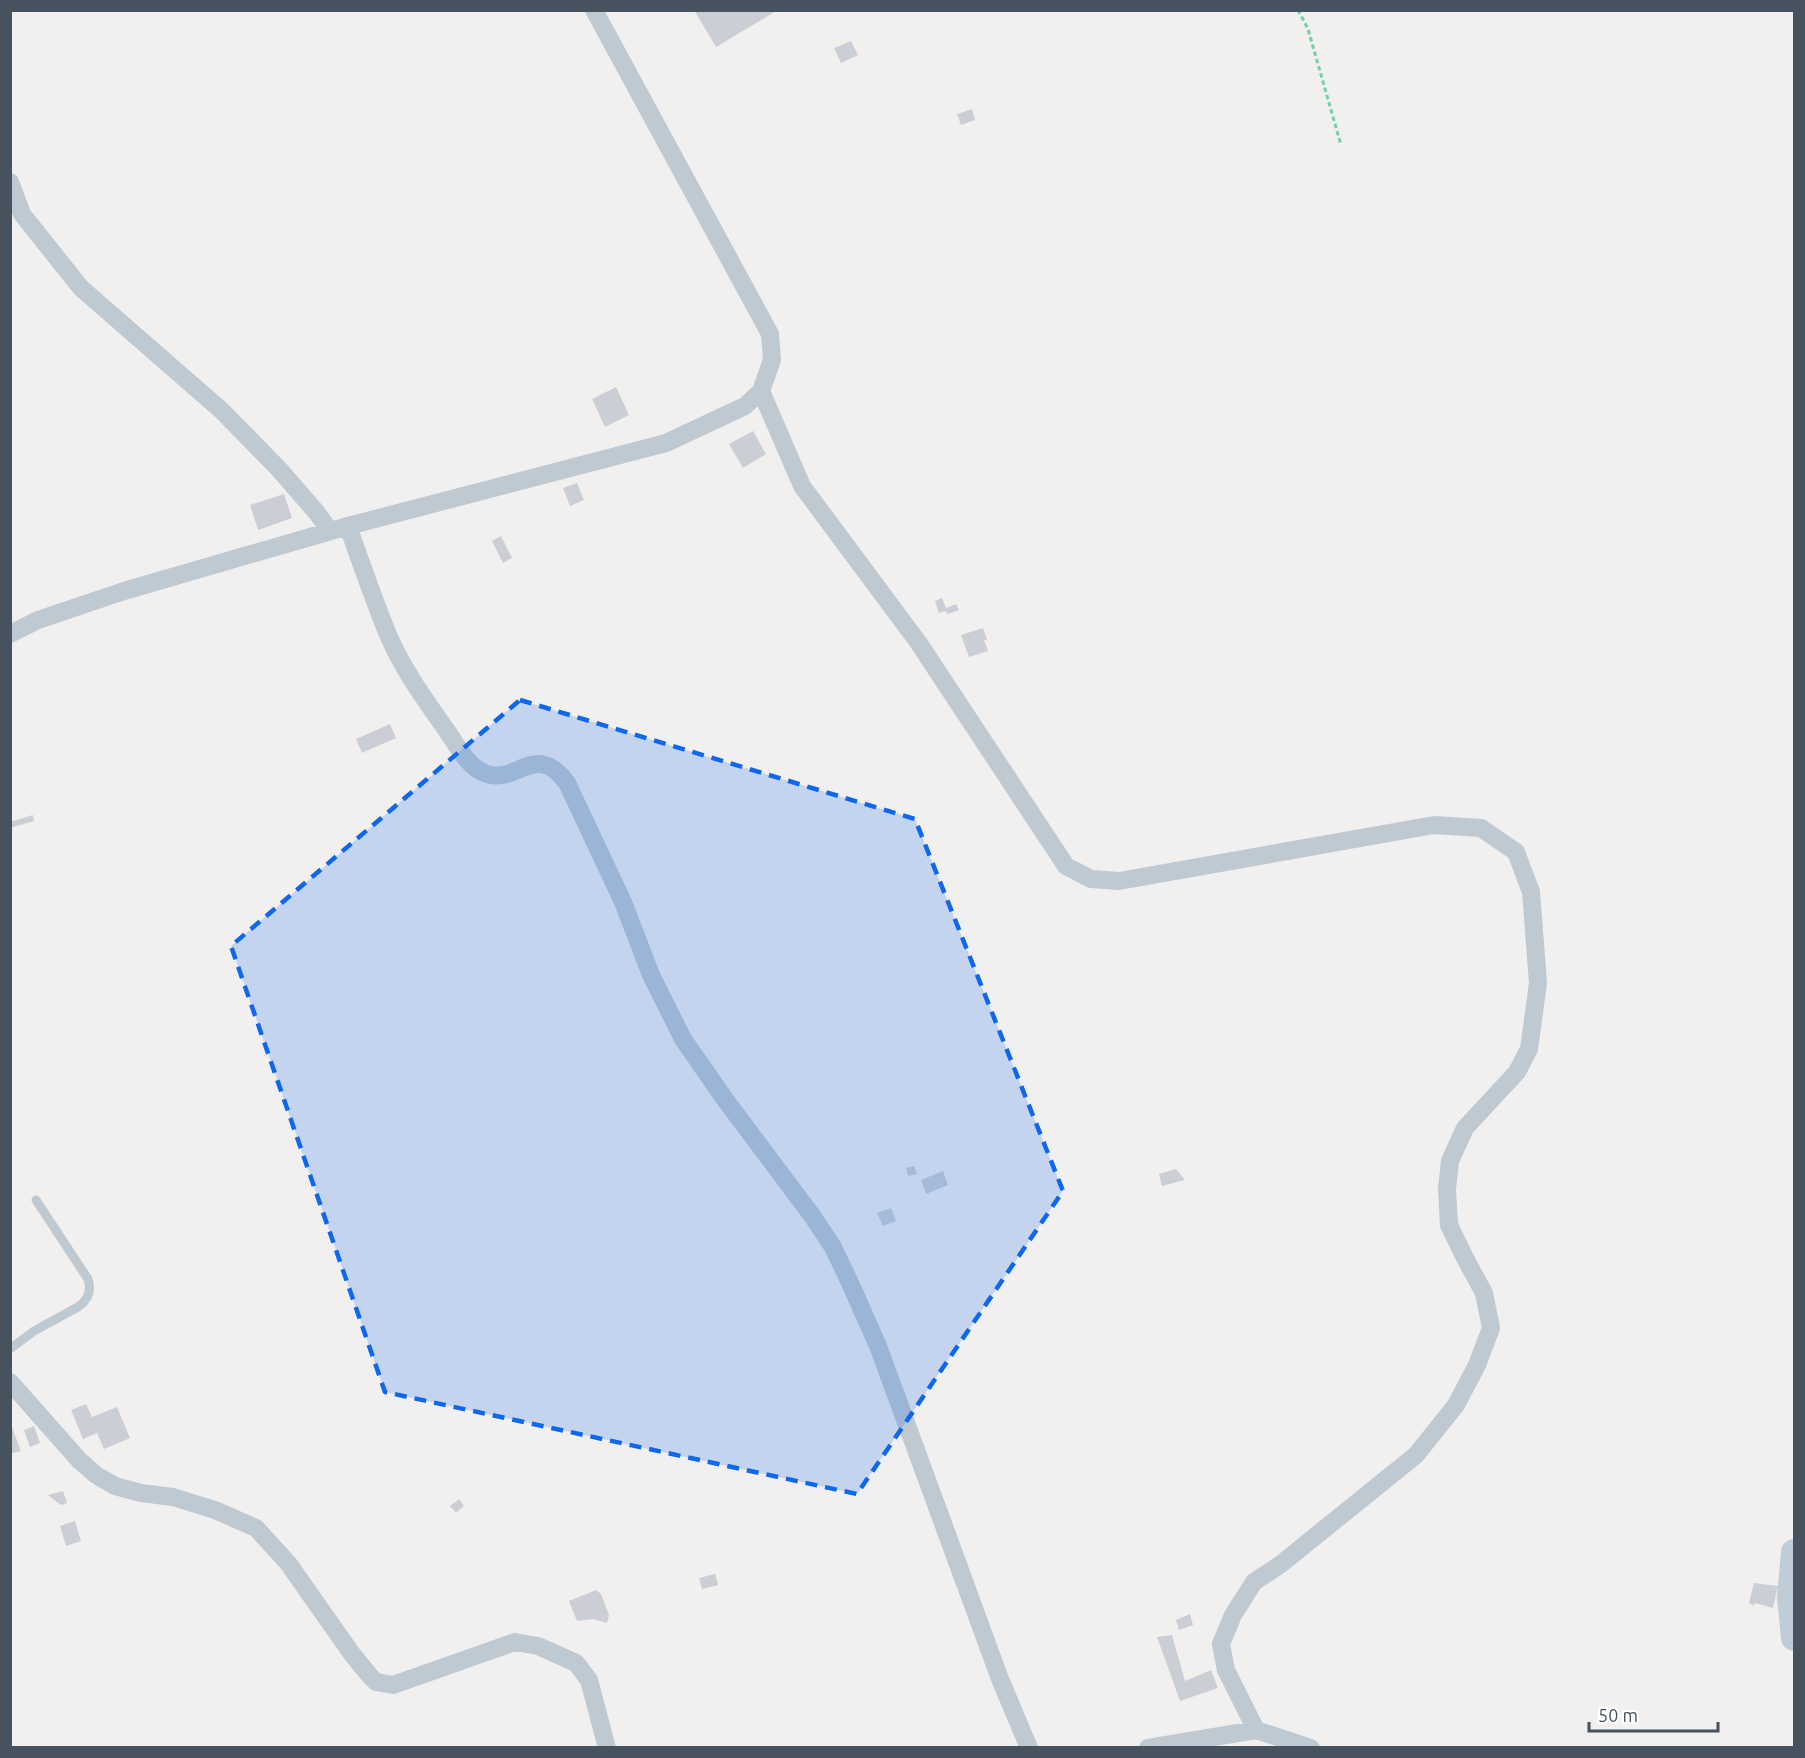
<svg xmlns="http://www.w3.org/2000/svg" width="1805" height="1758" font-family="Ubuntu,sans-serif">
	<rect width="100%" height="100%" fill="#f2efef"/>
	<path fill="#cbced4" d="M694 10H778L716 47Z
		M851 41 858 55 841 63 834 48Z
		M972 109 975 120 961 125 957 114Z
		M616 387 629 415 605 427 592 399Z
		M753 431 766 454 743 468 729 444Z
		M577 483 584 500 570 506 563 488Z
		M284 494 292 518 258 530 250 505Z
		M501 536 512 558 503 563 492 541Z
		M942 598 946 608 956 604 959 610 948 614 945 611 939 613 935 601Z
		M983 628 987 640H984L988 651 969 657 961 635Z
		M390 724 396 738 362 753 356 739Z
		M33 815 34 821 10 828V822Z
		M914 1166 917 1174 908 1176 906 1168Z
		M1176 1169 1185 1180 1162 1186 1159 1174Z
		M943 1171 948 1185 926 1194 921 1180Z
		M891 1208 896 1221 883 1226 877 1213Z
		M86 1404 92 1417 117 1407 130 1438 104 1449 97 1433 83 1439 71 1410Z
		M10 1422 21 1451 10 1454Z
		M34 1426 40 1443 30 1447 24 1430Z
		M63 1491 67 1503 61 1505 48 1495Z
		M459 1499 464 1506 456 1513 450 1506Z
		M75 1521 81 1541 66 1546 60 1526Z
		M715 1574 718 1585 702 1589 699 1578Z
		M1754 1583 1778 1586 1773 1608 1755 1603 1754 1606 1749 1603Z
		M596 1590 601 1594 609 1615 607 1623 593 1619 577 1621 569 1601Z
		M1190 1614 1193 1625 1179 1630 1176 1620Z
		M1172 1635 1185 1681 1211 1670 1218 1688 1180 1701 1157 1637Z"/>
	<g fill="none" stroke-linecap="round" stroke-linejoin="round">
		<path stroke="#71d2a6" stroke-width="3" stroke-dasharray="4.5 3" stroke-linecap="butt" d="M1298 10 1308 29 1341 145"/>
		<path stroke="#bfc9d2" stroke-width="9" d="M10 1349 34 1331 78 1307C88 1300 92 1291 88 1279L36 1200"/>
		<path stroke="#bfc9d2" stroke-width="18" d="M10 182 22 214 81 288 221 410 278 468 317 513 330 531
			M761 391 802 486 918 642 1066 866 1091 879 1119 881 1434 825 1481 828 1516 852 1531 892 1538 983 1529 1049 1517 1072 1465 1128 1450 1161 1447 1189 1449 1225 1465 1258 1484 1293 1491 1328 1477 1365 1456 1405 1416 1455 1281 1564 1254 1582 1233 1615 1221 1644 1226 1670 1256 1730
			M348 526C361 563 374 601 389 637 404 671 426 701 447 731 457 745 466 764 482 772 516 789 534 738 567 783L623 902 651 975 683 1039 724 1098 813 1217 833 1247 851 1285 878 1346 1000 1679 1029 1748
			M10 634 38 620 124 591 348 526 666 443 745 406 761 391 772 360 770 334 594 10
			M10 1382 79 1460 96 1475 115 1486 141 1493 173 1497 215 1510 256 1528 288 1563 352 1654 370 1676 376 1682 393 1685 515 1642 538 1646 576 1663 589 1680 607 1748
			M1148 1748 1256 1730 1311 1748"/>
		<path stroke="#c1ccd9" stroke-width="26" d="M1794 1552 1790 1597 1794 1638"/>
	</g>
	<path fill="#0e67ed" fill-opacity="0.2" stroke="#0e67ed" stroke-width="4.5" stroke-dasharray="12 8" stroke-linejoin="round" d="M520 700 915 819 1063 1191 857 1494 385 1392 231 946Z"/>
	<rect width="1805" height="1758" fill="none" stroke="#46525e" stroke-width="24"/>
	<path d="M1589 1722v9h129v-9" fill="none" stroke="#46525e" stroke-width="3"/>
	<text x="1598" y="1722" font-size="18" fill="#46525e" stroke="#ffffff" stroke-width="4.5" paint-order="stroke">50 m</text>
</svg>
